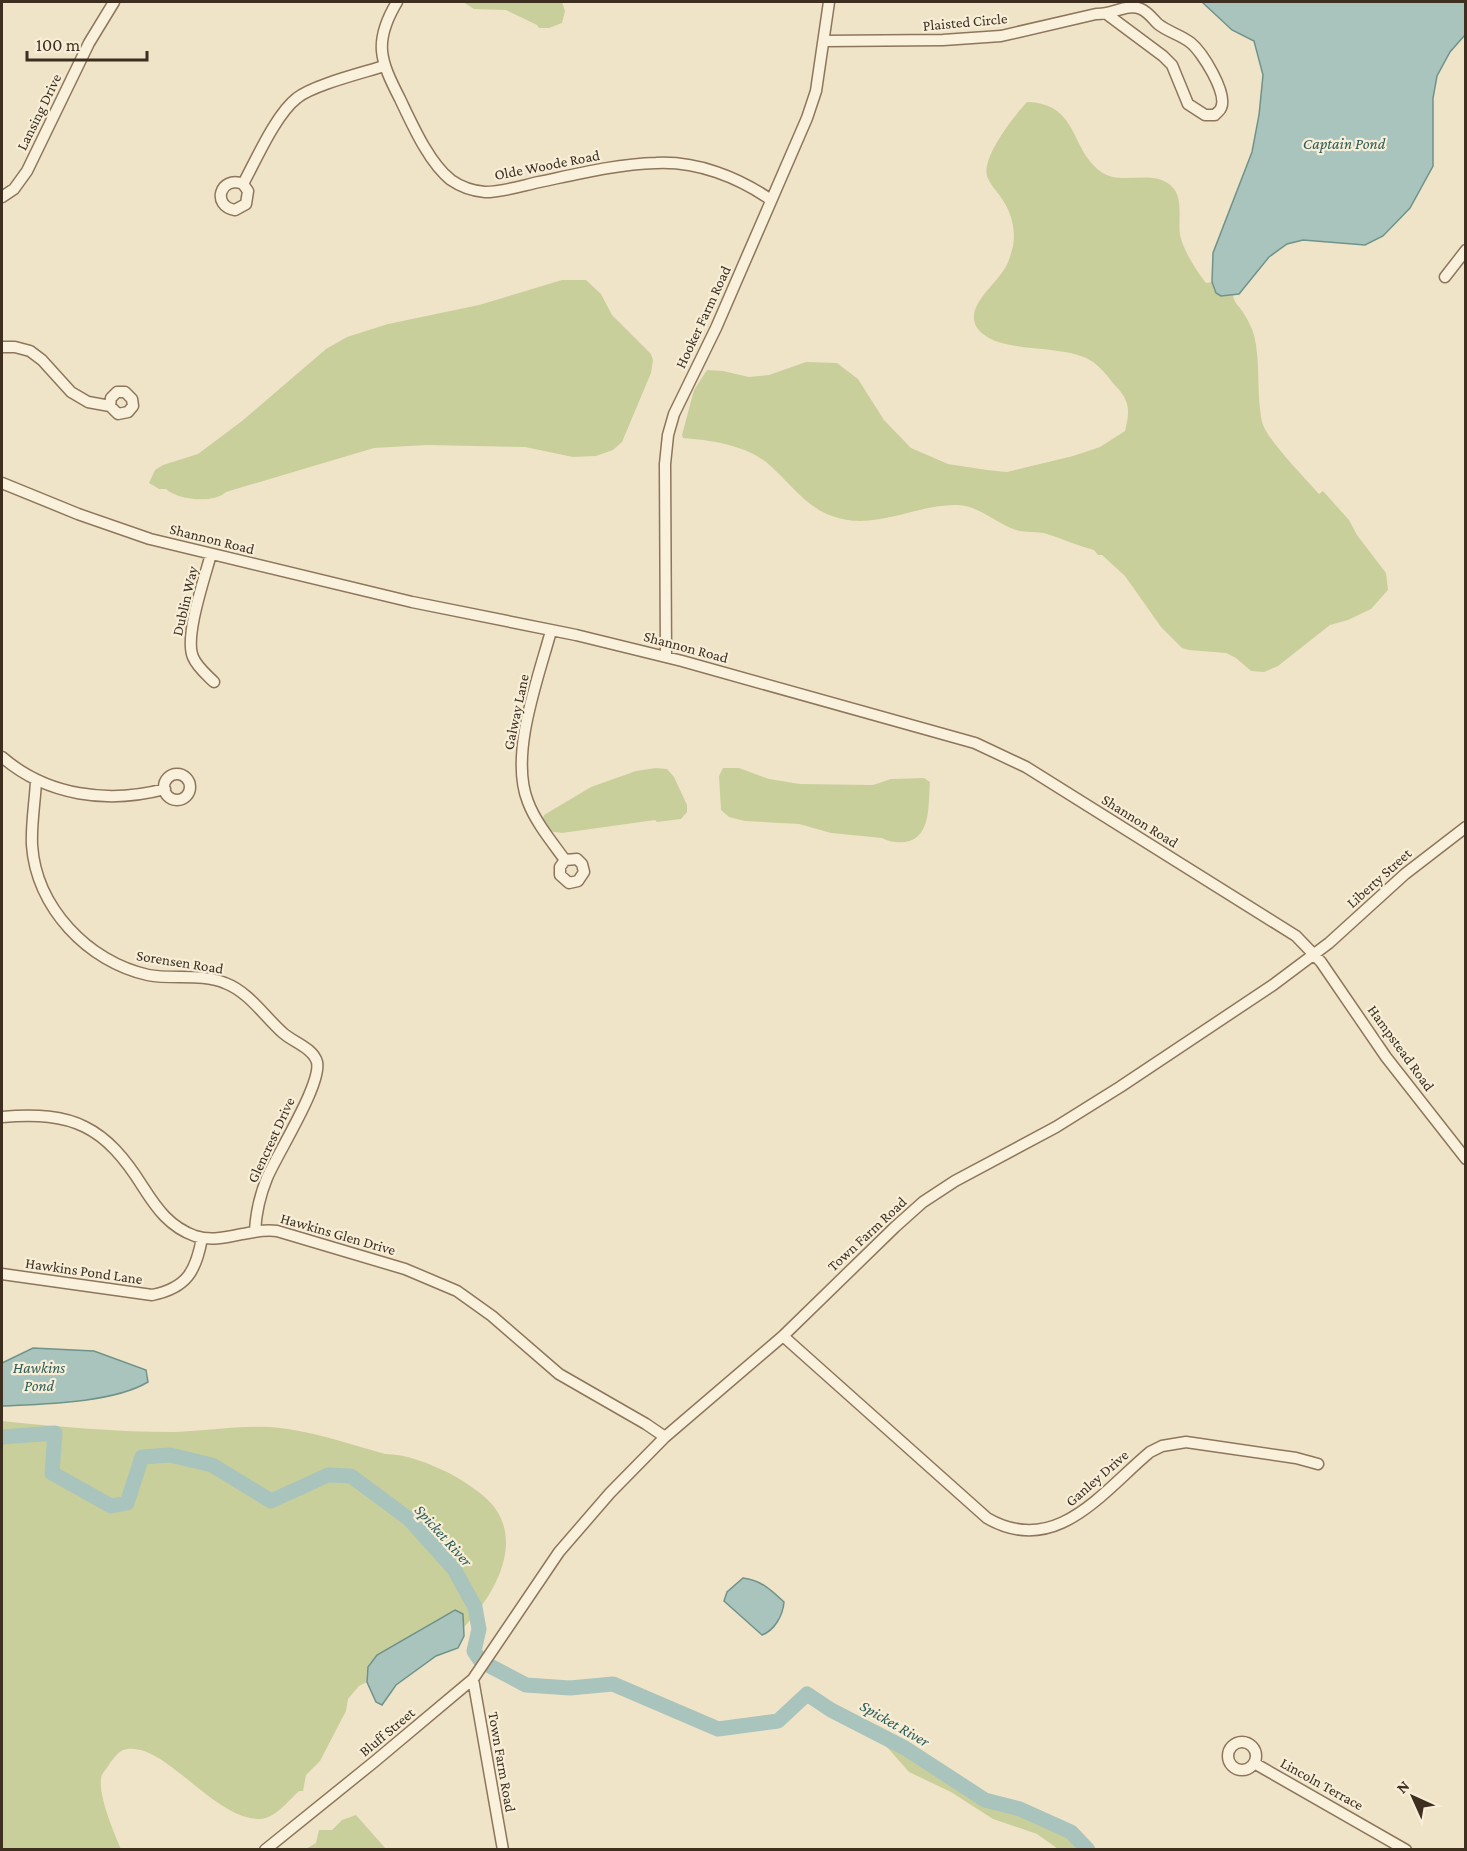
<svg xmlns="http://www.w3.org/2000/svg" width="1467" height="1851" font-family="'Crimson Pro',serif">
	<rect width="100%" height="100%" fill="#f0e4c8"/>
	<path fill="#c9cf9b" d="M463 2H562L565 11 562 23 549 28H539L537 25 506 10 474 9Z
		M1027 102C1079 104 1069 147 1100 171 1121 188 1155 166 1174 189 1183 200 1178 222 1180 235 1184 252 1196 270 1206 283L1212 282 1217 293 1221 296 1233 295C1234 304 1240 306 1244 314 1248 320 1252 328 1254 335 1261 363 1256 393 1262 422 1267 440 1305 478 1319 494L1323 491 1349 520 1357 535 1386 573 1388 590 1371 609 1348 620 1330 625 1278 666 1264 672 1251 671 1236 658 1226 653 1189 650 1182 648 1161 627 1125 576 1102 555H1098L1094 550C1078 546 1063 539 1047 534 1037 531 1026 533 1016 530 995 523 980 506 957 505 915 504 874 532 832 516 805 507 787 479 766 462 744 445 710 440 683 438L682 435 694 390 707 370 723 371 749 377 769 375 806 362 837 363 858 379 884 420 911 448 948 464 987 470 1007 472 1073 456 1100 447 1125 431C1131 408 1129 399 1112 382 1107 375 1100 367 1093 362 1064 342 999 356 978 329 963 309 993 287 1003 271 1008 265 1011 254 1013 246 1016 229 1011 212 1002 199 997 191 990 185 987 176 982 156 1014 116 1027 102Z
		M562 280H586L601 294 612 315 651 354 653 360 651 373 622 442 613 450 596 456 573 457 525 447 427 445 374 448 226 492C214 504 177 500 166 489H159L149 483 155 470 163 465 198 454 242 421 326 349 347 337 388 324 479 305Z
		M656 768 667 769 674 777 687 805V812L681 819 657 822 655 820 562 833 548 831 541 824 544 815 591 787 636 771Z
		M723 768H739L769 779 800 784 873 785 891 779 924 778 930 782C928 803 932 838 905 842 897 843 889 842 882 838L831 833 799 824 745 821 729 817 721 810 719 776Z
		M2 1421C59 1427 117 1432 174 1432 212 1431 250 1423 288 1429 321 1434 353 1445 385 1454 406 1454 428 1463 447 1472 462 1480 485 1494 495 1508 523 1547 492 1598 464 1627L463 1614C444 1622 373 1650 368 1668 366 1672 367 1678 367 1682L359 1686 348 1699 346 1711 320 1761 306 1775 303 1791H299C288 1801 274 1820 258 1819 212 1817 165 1743 127 1749 119 1750 115 1757 110 1763 108 1767 104 1771 102 1775 96 1791 114 1833 121 1849L2 1850Z
		M894 1745 928 1770 962 1786 1043 1812 1053 1818 1080 1846 1086 1849H1058L1037 1834 993 1819 951 1792 909 1772 886 1746Z
		M356 1815 386 1849H306L316 1843 319 1830H332L342 1820Z"/>
	<path fill="#a9c4bc" stroke="#6f938a" stroke-width="1.5" d="M1202 2H1465V35L1450 52 1437 76 1433 98V166L1410 208 1383 236 1365 245 1303 240 1287 244 1269 257 1239 294 1221 296 1216 293 1212 282 1213 253 1252 152 1259 115 1263 75 1254 41 1232 30Z
		M33 1348 94 1351 146 1370 148 1382C113 1403 43 1404 2 1406V1363Z
		M743 1578C761 1580 771 1590 784 1602 783 1615 775 1630 762 1635L724 1601 727 1592Z
		M455 1610 463 1614 464 1636 458 1648 436 1656 396 1685 382 1705 376 1702 367 1682 368 1667 377 1655Z"/>
	<g fill="none" stroke-linecap="round" stroke-linejoin="round">
		<path stroke="#a9c4bc" stroke-width="15" d="M2 1437 55 1433 52 1473 111 1506 127 1503 142 1457 170 1455 212 1465 271 1501 328 1475 351 1476 409 1519 454 1569 475 1607 479 1629 474 1651 480 1660 490 1666 526 1685 570 1688 613 1684 718 1729 778 1721 807 1694 831 1710 905 1748 985 1800 1020 1809 1071 1832 1088 1850"/>
		<g stroke="#8d765c" stroke-width="13">
			<path id="minor" d="M397 2C373 42 380 60 400 99 412 124 429 163 451 180 461 187 473 191 485 192 503 192 521 186 539 182 577 174 617 164 656 163 697 161 738 177 771 200
				M824 41 943 40 1001 36 1096 14C1112 15 1127 3 1141 9 1148 12 1153 19 1158 24 1168 32 1181 35 1191 43 1202 52 1228 93 1221 108 1220 111 1217 112 1215 115H1205L1188 104 1172 65 1163 56 1108 15
				M243 184 248 191 246 204 235 210C211 206 220 175 243 184 256 160 276 114 297 98 313 85 362 73 384 66
				M2 197 14 189 27 171 89 43 114 2
				M1445 277 1466 250
				M2 347H15L30 351 42 360 71 392 88 402 110 406 118 414 128 412 133 406 132 399 125 392H117L111 398 110 406
				M2 483 78 514 150 539 412 602 576 635 682 661 975 743 1026 767 1296 936 1321 962 1386 1057 1466 1159
				M211 554C205 577 184 637 193 657 197 667 206 674 214 682
				M551 631C538 679 509 755 528 802 536 823 552 842 565 860L560 867V875L569 883 578 881 584 872 582 864 577 859 565 860
				M666 657 665 464 668 435 674 414 716 328 807 118 816 91 829 2
				M2 757C47 796 108 804 165 789
				M164 787a13 13 0 1 1 26 0a13 13 0 1 1-26 0Z
				M36 781C35 802 31 824 32 845 36 907 88 962 148 975 173 980 201 973 225 983 249 992 264 1016 283 1033 293 1042 313 1048 317 1062 322 1084 277 1154 267 1178 260 1195 256 1213 255 1231
				M2 1117C73 1111 105 1126 143 1187 157 1209 170 1227 195 1236 222 1245 250 1227 277 1231L405 1269 457 1291 492 1316 559 1374 646 1424 665 1437
				M2 1274 152 1295C187 1288 196 1271 202 1238
				M783 1336 987 1518C1056 1558 1103 1491 1150 1452L1162 1446 1186 1442 1296 1458 1318 1464
				M473 1679 503 1850
				M1228 1756a14 14 0 1 1 28 0a14 14 0 1 1-28 0Z
				M1254 1763 1406 1850
				M265 1850 374 1762 473 1679 559 1552 610 1493 665 1437 783 1336 895 1227 923 1202 955 1181 1056 1127 1120 1087 1273 985 1329 943 1405 874 1466 827"/>
		</g>
		<use href="#minor" stroke="#faf1dc" stroke-width="10"/>
	</g>
	<g text-anchor="middle" stroke-width="4.5" stroke-linejoin="round" paint-order="stroke">
		<g font-size="15" fill="#3d2e20" stroke="#f7eed8">
			<text transform="translate(965 22) rotate(-5)" y="5">Plaisted Circle</text>
			<text transform="translate(39 112) rotate(-64)" y="5">Lansing Drive</text>
			<text transform="translate(547 165) rotate(-11)" y="5">Olde Woode Road</text>
			<text transform="translate(703 317) rotate(-65)" y="5">Hooker Farm Road</text>
			<text transform="translate(212 539) rotate(14)" y="5">Shannon Road</text>
			<text transform="translate(185 601) rotate(-77)" y="5">Dublin Way</text>
			<text transform="translate(686 647) rotate(15)" y="5">Shannon Road</text>
			<text transform="translate(516 712) rotate(-78)" y="5">Galway Lane</text>
			<text transform="translate(1140 821) rotate(32)" y="5">Shannon Road</text>
			<text transform="translate(1379 878) rotate(-42)" y="5">Liberty Street</text>
			<text transform="translate(180 962) rotate(9)" y="5">Sorensen Road</text>
			<text transform="translate(1401 1048) rotate(54)" y="5">Hampstead Road</text>
			<text transform="translate(271 1140) rotate(-65)" y="5">Glencrest Drive</text>
			<text transform="translate(338 1234) rotate(16)" y="5">Hawkins Glen Drive</text>
			<text transform="translate(867 1234) rotate(-43)" y="5">Town Farm Road</text>
			<text transform="translate(84 1271) rotate(8)" y="5">Hawkins Pond Lane</text>
			<text transform="translate(1097 1478) rotate(-41)" y="5">Ganley Drive</text>
			<text transform="translate(387 1732) rotate(-40)" y="5">Bluff Street</text>
			<text transform="translate(502 1762) rotate(80)" y="5">Town Farm Road</text>
			<text transform="translate(1322 1784) rotate(29)" y="5">Lincoln Terrace</text>
		</g>
		<g font-size="16" font-style="italic" fill="#2f5d5a" stroke="#f7eed8">
			<text x="1344" y="149">Captain Pond</text>
			<text x="39" y="1373">Hawkins<tspan x="39" dy="18">Pond</tspan></text>
			<text transform="translate(444 1535) rotate(48)" y="6">Spicket River</text>
			<text transform="translate(895 1723) rotate(30)" y="6">Spicket River</text>
		</g>
	</g>
	<rect width="1467" height="1851" fill="none" stroke="#3d2e20" stroke-width="6"/>
	<g transform="translate(1413 1797) rotate(315)" stroke="#f7eed8" stroke-width="4.5" paint-order="stroke">
	<path d="M0-4.5L10 22L0 15L-10 22Z" fill="#3d2e20"/>
	<text y="-9" font-size="16" font-weight="bold" text-anchor="middle" fill="#3d2e20">N</text>
	</g>
	<path d="M27 51v9h120v-9" fill="none" stroke="#3d2e20" stroke-width="3"/>
	<text x="36" y="51" font-size="18" fill="#3d2e20" stroke="#f7eed8" stroke-width="4.5" paint-order="stroke">100 m</text>
</svg>
